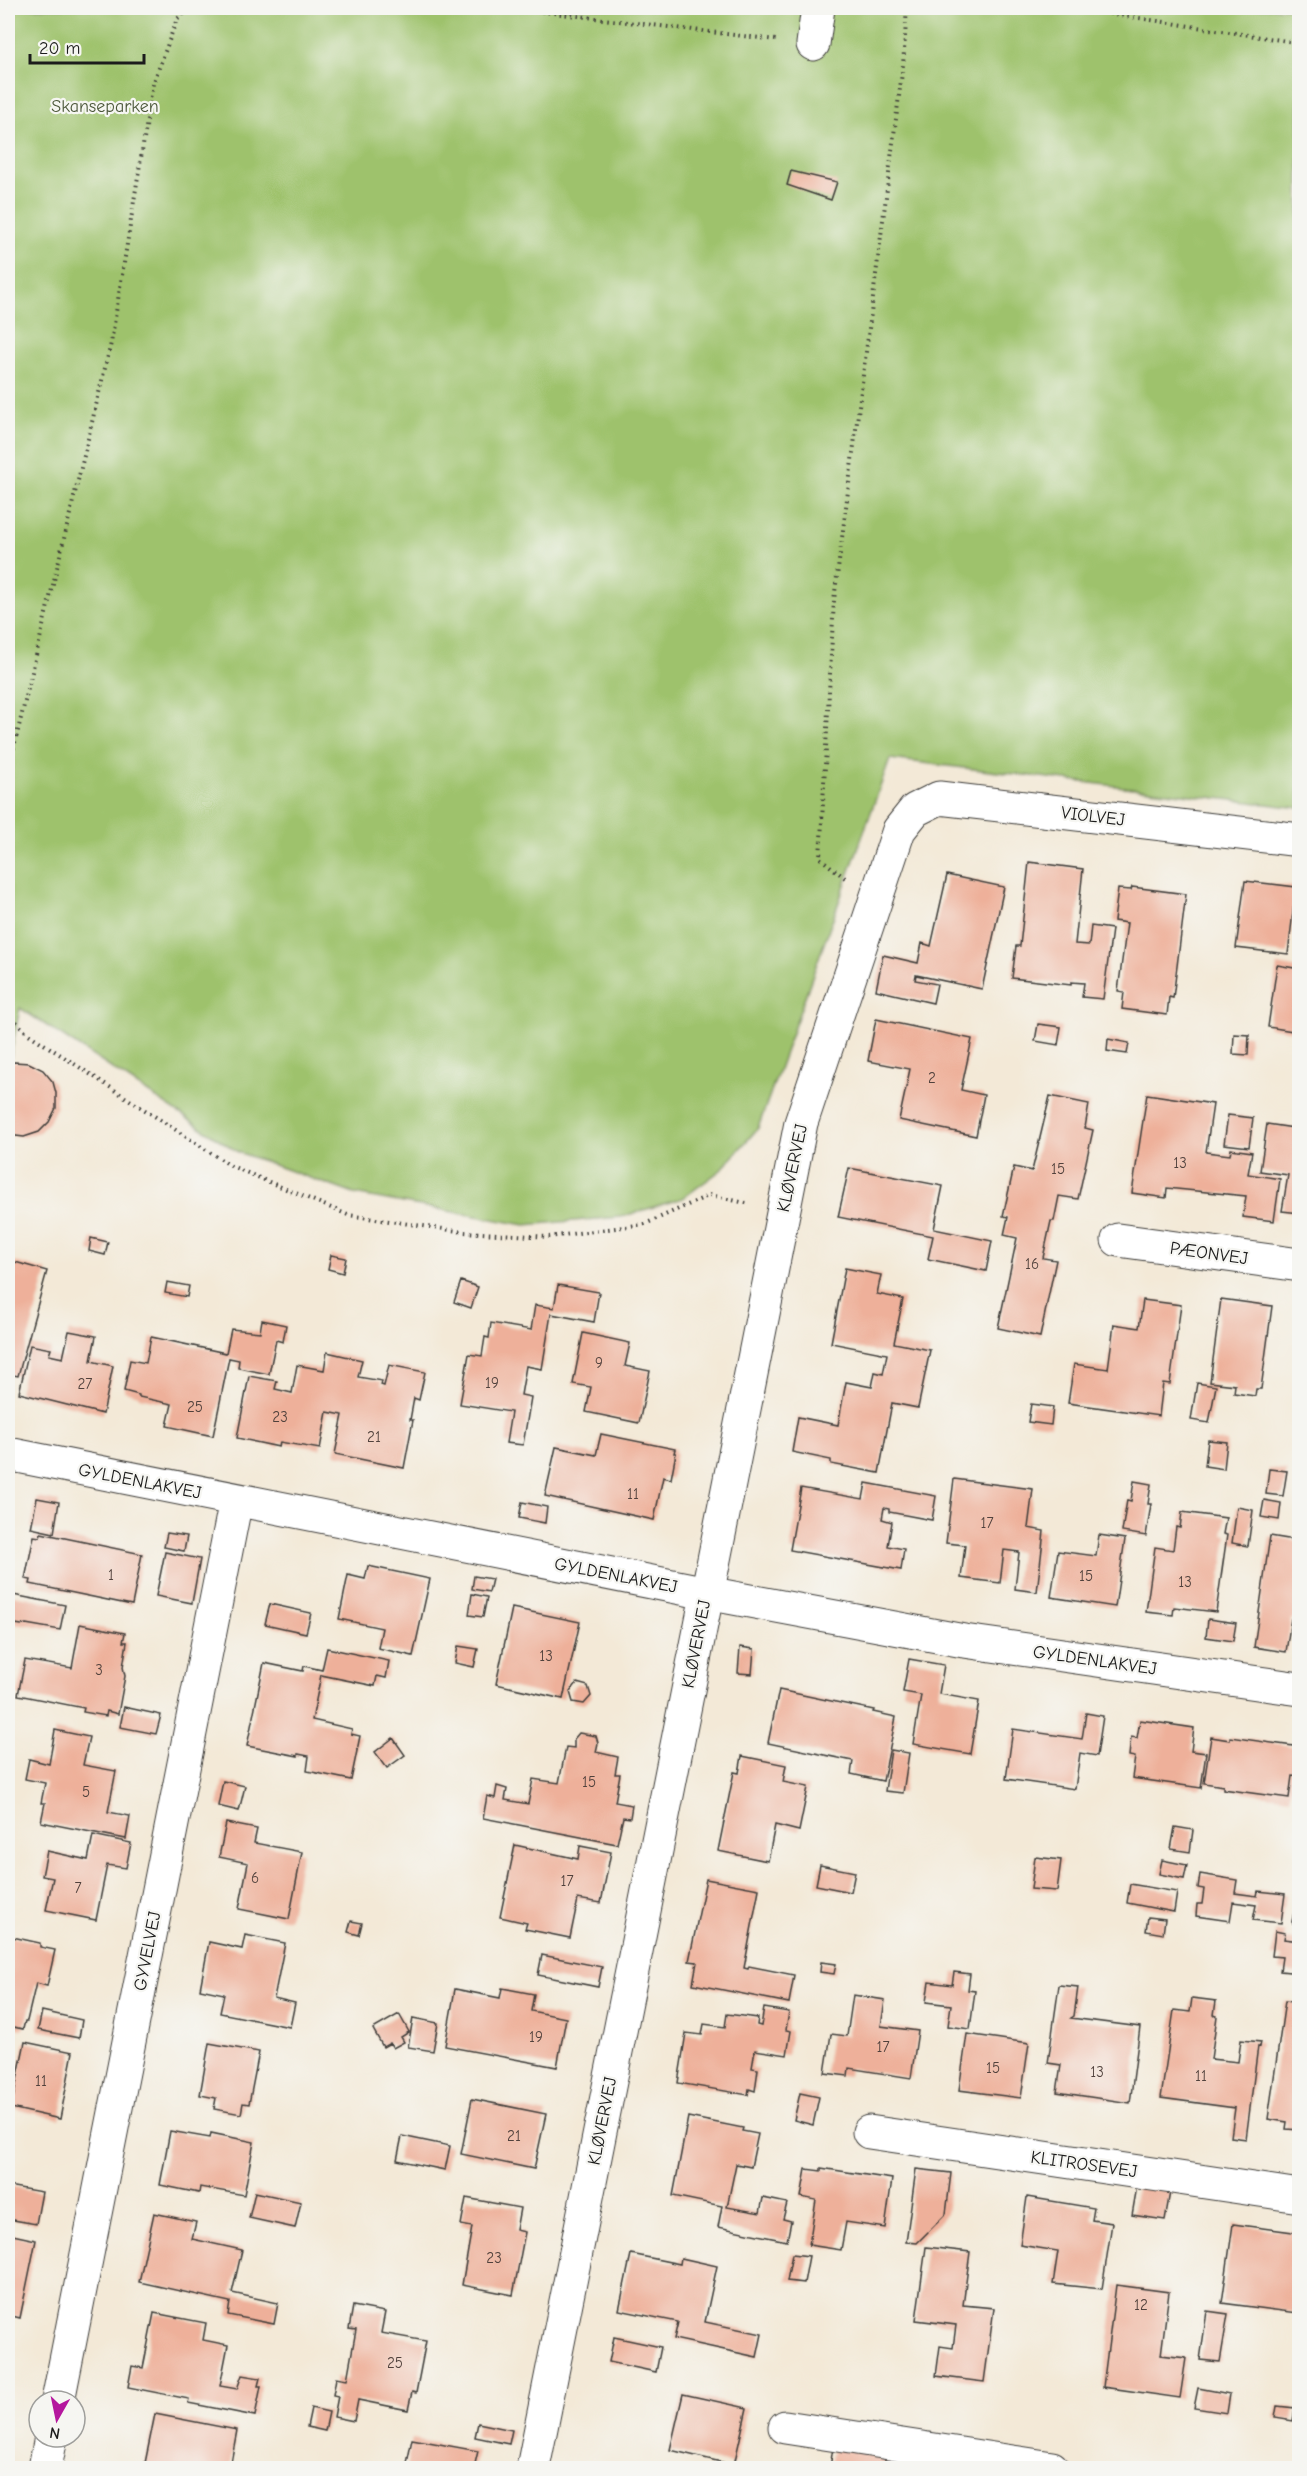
<svg xmlns="http://www.w3.org/2000/svg" width="1307" height="2476" font-family="'Comic Neue',sans-serif">
	<rect width="100%" height="100%" fill="#f6f6f2"/>
	<filter id="ink" filterUnits="userSpaceOnUse"><feTurbulence type="fractalNoise" baseFrequency=".0167" numOctaves="2"/><feDisplacementMap in="SourceGraphic" scale="12" xChannelSelector="R" yChannelSelector="G"/><feConvolveMatrix kernelMatrix="1 2 1 2 8 2 1 2 1" color-interpolation-filters="sRGB"/></filter>
	<filter id="wash" filterUnits="userSpaceOnUse"><feTurbulence type="fractalNoise" baseFrequency=".008" numOctaves="4" result="noise"/><feDisplacementMap in="SourceGraphic" scale="24" xChannelSelector="R" yChannelSelector="G"/><feGaussianBlur stdDeviation="1.35" result="paint"/><feColorMatrix in="noise" values="0 0 0 0 0 0 0 0 0 0 0 0 0 0 0 0 0 1.4 0 .05"/><feComposite in="paint" operator="in"/></filter>
	<g filter="url(#wash)">
		<rect width="100%" height="100%" fill="#f3e9d7"/>
		<path fill="#9ec26c" stroke="#5d6f44" stroke-width="1.5" d="M8 8H1299V808L890 759 758 1128 721 1170 683 1198 621 1217 525 1225 354 1194 238 1152 20 1008 8 1069Z"/>
		<g id="blocks">
			<path fill="#eeb09a" d="M791 171 837 182 831 200 787 185Z
				M1029 862 1083 869 1075 944 1089 945 1091 926 1112 929 1103 999 1082 997 1084 983 1071 982V985L1012 978 1016 946H1020Z
				M947 875 1004 887 982 989 916 975 915 980 937 984 933 1003 876 990 883 955 918 963 922 943 931 946Z
				M1245 881 1296 887 1288 954 1236 948Z
				M1132 887 1186 894 1173 998 1169 997 1167 1015 1122 1009 1124 992 1118 991 1127 923 1114 921 1118 889 1131 890Z
				M1277 965 1300 969 1299 1032 1268 1027Z
				M876 1019 972 1039 961 1090 984 1095 976 1136 899 1120 910 1069 868 1061Z
				M1038 1024 1061 1027 1058 1045 1035 1041Z
				M1234 1034 1249 1035 1248 1055 1233 1054Z
				M1108 1039 1129 1043 1127 1054 1107 1051Z
				M14 1062 29 1063 43 1070 53 1082 56 1093V1108L49 1122 39 1132 24 1137 8 1135V1064Z
				M1147 1094 1213 1104 1206 1152 1230 1155 1231 1149 1252 1152 1248 1174 1280 1179 1274 1221 1243 1217 1246 1196 1167 1188 1166 1198 1132 1193Z
				M1050 1096 1089 1104 1085 1128 1093 1130 1078 1199 1059 1196 1054 1221H1051L1043 1258 1056 1260 1040 1337 998 1328 1017 1238 1004 1235 1008 1217 1003 1216 1014 1167 1032 1171Z
				M1228 1115 1253 1118 1249 1147 1224 1144Z
				M1267 1124 1300 1129V1213L1282 1211 1288 1175 1260 1171Z
				M849 1168 943 1186 934 1229 992 1241 986 1271 928 1259 933 1236 838 1217Z
				M91 1238 108 1242 105 1255 89 1251Z
				M331 1255 346 1258 343 1273 328 1269Z
				M8 1260 47 1271 18 1376 8 1374Z
				M845 1268 881 1275 877 1294 903 1299 894 1343 930 1350 918 1408 892 1403 879 1473 831 1464V1460L792 1452 798 1417 838 1425 846 1382 872 1387 875 1372 883 1374 887 1354 831 1343Z
				M461 1281 478 1287 471 1308 454 1302Z
				M167 1282 189 1286 187 1297 165 1293Z
				M558 1285 599 1292 594 1322 551 1314 542 1369 526 1366 521 1395 531 1397 523 1445 506 1443 511 1412 460 1404 469 1354 482 1356 485 1337 489 1338 491 1323 531 1330 535 1305 554 1308Z
				M1221 1299 1272 1306 1261 1389H1256L1255 1396 1234 1393 1235 1385 1210 1382Z
				M1143 1300 1181 1305 1170 1384 1163 1383 1159 1416 1068 1403 1074 1364 1108 1369 1114 1324 1139 1328Z
				M262 1320 286 1325 283 1342 276 1340 269 1374 238 1368 239 1360 229 1358 213 1436 167 1426 172 1404 139 1397V1395L124 1391 130 1360 146 1363 151 1337 226 1353 231 1329 260 1332Z
				M69 1331 96 1336 91 1361 113 1366 103 1414 19 1393 30 1345 51 1349 49 1355 63 1358Z
				M583 1333 630 1343 625 1366 650 1371 639 1423 586 1412 591 1387 573 1384Z
				M327 1352 362 1360 358 1377 382 1381 381 1385 384 1386 389 1365 425 1372 419 1400 414 1398 410 1420H413L404 1468 335 1454 343 1415 327 1412 320 1449 280 1442 279 1447 237 1438 249 1376 277 1381 275 1389 292 1393 297 1365 324 1370Z
				M1197 1383 1216 1386 1209 1423 1191 1420Z
				M1031 1404 1053 1407 1051 1425 1028 1422Z
				M601 1434 675 1449 674 1453H676L671 1479 663 1477 654 1520 545 1496 556 1447 596 1455Z
				M1208 1440 1227 1442 1224 1469 1205 1466Z
				M1269 1469 1287 1471 1283 1496 1266 1494Z
				M954 1479 1033 1489 1028 1528 1044 1531 1037 1592 1015 1589 1019 1552 1004 1550 1000 1583 961 1578 965 1545 946 1543Z
				M1134 1481 1151 1484 1148 1504H1151L1146 1536 1122 1532 1127 1500 1131 1501Z
				M866 1483 936 1496 932 1520 889 1512V1509L884 1508 882 1519 892 1522 888 1546 904 1549 901 1570 790 1550 801 1488 863 1499Z
				M37 1498 59 1502 54 1533 31 1528Z
				M1264 1500 1281 1503 1279 1520 1261 1517Z
				M522 1502 547 1507 545 1523 519 1518Z
				M1237 1507 1253 1510 1248 1546 1232 1543Z
				M1182 1512 1226 1518 1223 1534 1227 1535 1216 1612 1174 1607 1173 1615 1146 1612 1155 1547 1173 1550 1176 1527 1180 1528Z
				M41 1533 142 1554 132 1605 30 1584 31 1580 25 1579 34 1536 40 1537Z
				M167 1533 187 1536 184 1551 164 1547Z
				M1099 1535 1125 1539 1115 1607 1051 1597 1058 1551 1096 1556Z
				M1270 1536 1300 1541V1620L1291 1619 1286 1652 1254 1647Z
				M165 1552 200 1559 192 1603 156 1596Z
				M368 1566 430 1579 413 1656 378 1648 382 1628 339 1619 348 1575 365 1579Z
				M474 1576 492 1579 489 1592 472 1589Z
				M8 1594 65 1605 60 1630 26 1624 22 1625 8 1623Z
				M472 1594 487 1597 483 1617 469 1615Z
				M270 1604 311 1613 306 1633 265 1624Z
				M512 1608 580 1622 563 1699 496 1684Z
				M1208 1619 1236 1623 1233 1641 1206 1637Z
				M80 1624 125 1633 123 1642H127L123 1667 125 1676 118 1714 107 1711 106 1716 83 1712 84 1708 18 1695 25 1660 72 1668Z
				M458 1646 478 1649 474 1667 455 1663Z
				M740 1647 754 1649 752 1674 738 1673Z
				M327 1648 389 1661 386 1678 377 1676 375 1686 321 1675 312 1720 352 1729 351 1734 360 1736 351 1780 307 1771 309 1756 298 1754V1756L247 1746 264 1663 303 1671 304 1666 322 1670Z
				M909 1659 944 1665 939 1694 979 1701 970 1754 913 1744 921 1695 903 1692Z
				M577 1683 588 1686 591 1696 584 1704 573 1702 570 1692Z
				M779 1690 874 1710 873 1712 896 1717 883 1781 851 1774 853 1761 768 1743Z
				M124 1707 161 1715 156 1734 120 1727Z
				M1086 1713 1103 1716 1097 1756 1080 1753 1075 1789 1006 1779 1013 1729 1082 1739Z
				M1140 1720 1194 1728 1191 1751 1206 1753 1201 1788 1132 1778 1135 1757 1129 1756 1131 1737 1137 1738Z
				M55 1730 89 1737 83 1765 116 1771 108 1812 130 1816 126 1839 41 1822 45 1803H41L45 1783 25 1779 29 1759 49 1764Z
				M579 1733 596 1736 598 1743 596 1752 618 1757 615 1774H620L615 1802 632 1805 630 1818 623 1817 617 1844 483 1818 487 1796 495 1798 497 1786 507 1789 505 1800 528 1804 533 1779 559 1783 566 1747 574 1748V1739Z
				M1211 1737 1230 1740V1737L1300 1747V1777L1292 1776 1289 1798 1223 1789V1786L1204 1783Z
				M393 1738 405 1755 387 1768 375 1752Z
				M891 1750 909 1753 903 1793 885 1791Z
				M742 1756 786 1765 783 1782 808 1787 799 1831 775 1825 768 1861 718 1851 734 1772 739 1773Z
				M223 1781 245 1786 239 1811 218 1806Z
				M226 1823 257 1829 254 1843 302 1852 289 1919 239 1909 248 1863 219 1857Z
				M1175 1827 1193 1830 1190 1852 1171 1849Z
				M93 1835 131 1843 126 1868 107 1865 96 1920 46 1910 53 1878 42 1876 47 1851 88 1860Z
				M515 1845 578 1859 580 1846 611 1852 601 1903 578 1899 570 1938 525 1929 527 1923 500 1917Z
				M1035 1857 1061 1860 1057 1891 1031 1889Z
				M1162 1860 1187 1865 1184 1879 1159 1874Z
				M820 1865 855 1872 851 1892 816 1885Z
				M1200 1874 1237 1880 1235 1893 1257 1896 1258 1891 1285 1894 1281 1923 1253 1920 1256 1905 1233 1902 1230 1921 1196 1916 1197 1904H1202L1204 1889 1198 1888Z
				M706 1879 759 1889 744 1968 748 1969 749 1966 794 1975 789 2003 693 1984 697 1962 689 1961Z
				M1130 1884 1177 1892 1174 1912 1127 1903Z
				M1300 1908V1931L1292 1922 1294 1912Z
				M1148 1917 1165 1919 1163 1934 1146 1931Z
				M351 1921 362 1923 359 1935 348 1932Z
				M1275 1931 1285 1933 1284 1939 1300 1941V1973L1280 1971 1282 1957 1272 1956Z
				M245 1935 285 1943 274 1998 295 2003 290 2027 220 2013 224 1994 200 1989 209 1942 242 1949Z
				M8 1936 40 1943V1947L55 1950 47 1986 36 1983 27 2021H25L23 2029 8 2026Z
				M542 1955 602 1967 598 1987 538 1975Z
				M821 1962 836 1964 834 1974 820 1972Z
				M954 1972 970 1974 968 1990 975 1991 970 2029 948 2026 951 2005 926 2002 929 1982 952 1985Z
				M1059 1985 1078 1987 1074 2016 1071 2018 1140 2027 1130 2103 1057 2092 1061 2065 1048 2063Z
				M502 1988 534 1994 531 2011 566 2018 557 2067 445 2046 455 1989 500 1998Z
				M853 1995 885 2000 881 2026 918 2031 911 2078 849 2068 848 2076 825 2073 831 2034 847 2036Z
				M1192 1998 1216 2001 1214 2015 1217 2016 1211 2059 1238 2062 1241 2040 1261 2042 1260 2047 1258 2046 1246 2139 1231 2137 1235 2108 1161 2098 1174 2010 1190 2012Z
				M1285 2001 1300 2003V2130L1286 2129 1287 2122 1268 2119Z
				M764 2008 789 2012 786 2030 791 2031 787 2055 755 2050 752 2068 758 2069 755 2091 749 2089 748 2095 678 2083 686 2033 702 2035 704 2024 725 2027 727 2014 758 2018 757 2025 761 2026Z
				M42 2011 82 2020 79 2038 38 2030Z
				M399 2014 409 2032 401 2037 404 2042 393 2048 390 2043 383 2047 373 2029Z
				M413 2018 438 2023 433 2051 408 2047Z
				M967 2034 1029 2043 1021 2098 959 2090Z
				M25 2042 73 2052 60 2119 11 2108Z
				M209 2043 259 2052 249 2104 243 2103 241 2114 214 2109 216 2098 200 2095Z
				M800 2093 819 2097 813 2125 794 2120Z
				M472 2099 546 2114 534 2169 461 2154Z
				M688 2117 743 2128 742 2131 758 2134 751 2167 736 2164 727 2207 760 2213 763 2198 787 2203 783 2219 791 2221 787 2241 718 2227 722 2206 673 2196Z
				M170 2131 210 2138 211 2133 254 2142 244 2195 200 2187 199 2193 160 2185Z
				M402 2136 450 2146 445 2170 397 2160Z
				M821 2168 892 2179 885 2228 846 2222 841 2250 809 2245 816 2200 801 2197 806 2169 821 2171Z
				M916 2169 951 2173 946 2214 917 2243 906 2242Z
				M8 2186 42 2192 36 2224 8 2219Z
				M1137 2186 1170 2192 1165 2220 1132 2215Z
				M255 2192 301 2202 295 2228 249 2218Z
				M1027 2197 1094 2208 1092 2220 1112 2223 1102 2289 1053 2284 1058 2251 1020 2245Z
				M466 2198 520 2208 516 2230 525 2232 513 2295 462 2285 472 2227 461 2225Z
				M154 2213 196 2222 192 2239 242 2250 232 2293 278 2303 274 2324 228 2315 230 2302 139 2282Z
				M1233 2224 1300 2233 1298 2313 1222 2303Z
				M8 2234 36 2240 20 2318 8 2315Z
				M926 2247 970 2252 963 2305 994 2308 984 2382 936 2376 940 2346 953 2348 956 2325 916 2320Z
				M631 2254 680 2264 681 2258 717 2266 705 2322 762 2334 757 2357 674 2339 678 2322 619 2310Z
				M792 2254 809 2256 804 2283 787 2281Z
				M1116 2285 1169 2292 1161 2355 1186 2358 1180 2398 1103 2387Z
				M353 2306 385 2312 381 2333 426 2341 416 2393 412 2392 408 2410 358 2400 354 2421 334 2417 338 2396 333 2395 336 2378 347 2380 356 2330 349 2329Z
				M1207 2311 1228 2314 1220 2362 1200 2360Z
				M154 2313 206 2323 203 2340 228 2345 220 2386 237 2389 242 2375 260 2378 258 2386H261L255 2416 188 2403 189 2399 128 2387 132 2366 143 2368Z
				M614 2337 661 2347 656 2372 609 2362Z
				M1198 2388 1230 2394 1227 2413 1194 2408Z
				M683 2394 747 2408 734 2465 670 2450Z
				M1277 2406 1295 2408 1293 2421 1275 2418Z
				M311 2408 329 2412 325 2431 307 2427Z
				M155 2414 237 2430 230 2468H144Z
				M478 2423 512 2430 509 2444 475 2437Z
				M412 2439 478 2451 474 2468H406Z
				M833 2447 972 2468H830Z"/>
		</g>
	</g>
	<g filter="url(#ink)">
		<use href="#blocks" fill-opacity="0" stroke="#3c3b38" stroke-width="1.5"/>
		<g fill="none" stroke-linecap="round" stroke-linejoin="round">
			<g stroke="#3c3b38" stroke-width="35">
				<path id="street" d="M813 44 818 8
					M1118 1240 1300 1265
					M8 1454 707 1593 964 1641 1300 1689
					M869 2132 1300 2196
					M58 2401 236 1500
					M785 2427 1052 2468
					M45 2468 51 2437
					M533 2468 801 1123 899 830 915 810 939 798 1300 840"/>
			</g>
			<path stroke="#3c3b38" stroke-width="4" stroke-dasharray="1.5 4.5" stroke-linecap="butt" d="M512 8 776 40
				M1074 8 1300 43
				M8 772 111 343 153 84 177 19 191 8
				M845 878 820 858 834 600 903 65 907 8
				M8 1013 27 1033 231 1166 348 1215 464 1232 549 1237 645 1224 710 1195 750 1204"/>
			<use href="#street" stroke="#fff" stroke-width="33"/>
		</g>
	</g>
	<g text-anchor="middle" stroke-width="4.5" stroke-linejoin="round" paint-order="stroke">
		<g font-size="15" fill="#50413c">
			<text x="932" y="1083">2</text>
			<text x="1180" y="1168">13</text>
			<text x="1058" y="1174">15</text>
			<text x="1032" y="1269">16</text>
			<text x="599" y="1368">9</text>
			<text x="492" y="1388">19</text>
			<text x="85" y="1389">27</text>
			<text x="195" y="1412">25</text>
			<text x="280" y="1422">23</text>
			<text x="374" y="1442">21</text>
			<text x="633" y="1499">11</text>
			<text x="987" y="1528">17</text>
			<text x="111" y="1580">1</text>
			<text x="1086" y="1581">15</text>
			<text x="1185" y="1587">13</text>
			<text x="546" y="1661">13</text>
			<text x="99" y="1675">3</text>
			<text x="589" y="1787">15</text>
			<text x="86" y="1797">5</text>
			<text x="255" y="1883">6</text>
			<text x="567" y="1886">17</text>
			<text x="78" y="1893">7</text>
			<text x="536" y="2042">19</text>
			<text x="883" y="2052">17</text>
			<text x="993" y="2073">15</text>
			<text x="1097" y="2077">13</text>
			<text x="1201" y="2081">11</text>
			<text x="41" y="2086">11</text>
			<text x="514" y="2141">21</text>
			<text x="494" y="2263">23</text>
			<text x="1141" y="2310">12</text>
			<text x="395" y="2368">25</text>
		</g>
		<g font-size="18" fill="#4a5638" stroke="#f6f6f2">
			<text x="105" y="112">Skanseparken</text>
		</g>
		<g font-size="18" fill="#1c1c1c" stroke="#f6f6f2">
			<text transform="translate(1093 816) rotate(7)" y="6">VIOLVEJ</text>
			<text transform="translate(792 1168) rotate(-78)" y="6">KLØVERVEJ</text>
			<text transform="translate(1209 1253) rotate(8)" y="6">PÆONVEJ</text>
			<text transform="translate(140 1481) rotate(11)" y="6">GYLDENLAKVEJ</text>
			<text transform="translate(616 1575) rotate(11)" y="6">GYLDENLAKVEJ</text>
			<text transform="translate(696 1644) rotate(-79)" y="6">KLØVERVEJ</text>
			<text transform="translate(1095 1660) rotate(8)" y="6">GYLDENLAKVEJ</text>
			<text transform="translate(147 1951) rotate(-79)" y="6">GYVELVEJ</text>
			<text transform="translate(602 2121) rotate(-79)" y="6">KLØVERVEJ</text>
			<text transform="translate(1084 2164) rotate(8)" y="6">KLITROSEVEJ</text>
		</g>
	</g>
	<rect width="1307" height="2476" fill="none" stroke="#f6f6f2" stroke-width="30"/>
	<g transform="translate(57 2419) rotate(189)"><circle r="28" fill="#f6f6f2" stroke="#9f9f9c" stroke-width="1.5"/>
	<path d="M0-4.5L10 22L0 15L-10 22Z" fill="#b5179e"/>
	<text y="-9" font-size="16" font-weight="bold" text-anchor="middle" fill="#1c1c1c">N</text>
	</g>
	<path d="M30 54v9h114v-9" fill="none" stroke="#1c1c1c" stroke-width="3"/>
	<text x="39" y="54" font-size="18" fill="#1c1c1c" stroke="#f6f6f2" stroke-width="4.5" paint-order="stroke">20 m</text>
</svg>
